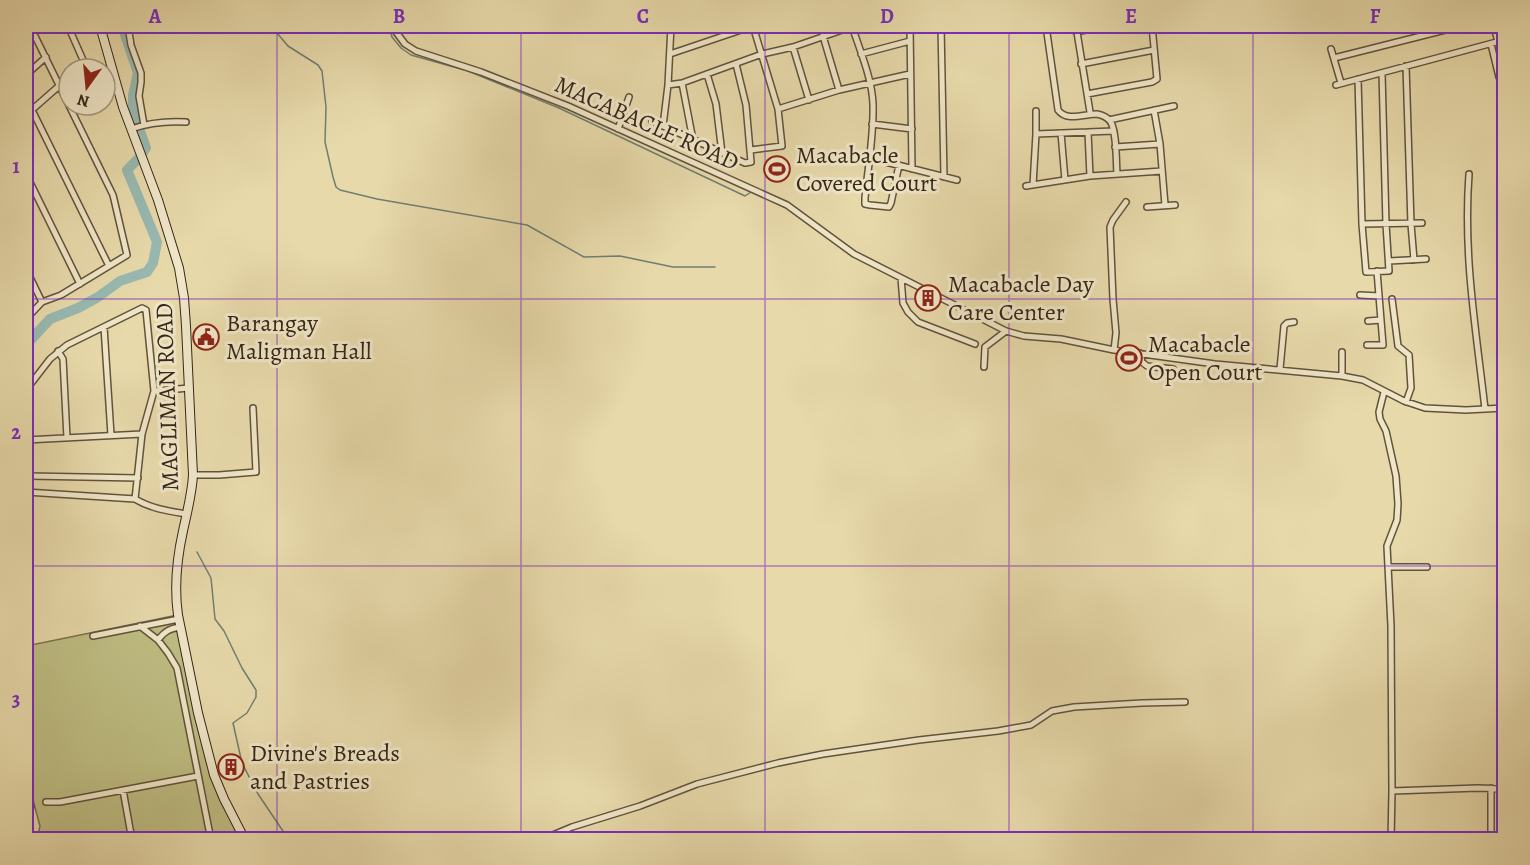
<svg xmlns="http://www.w3.org/2000/svg" width="1530" height="865" font-family="Alegreya,serif">
	<rect width="100%" height="100%" fill="#e7d9aa"/>
	<filter id="stains"><feTurbulence type="fractalNoise" baseFrequency=".00333" numOctaves="4"/><feColorMatrix values="0 0 0 0 .2 0 0 0 0 .09 0 0 0 0 .02 0 0 0 .5 -.17"/></filter>
	<radialGradient id="worn" r=".72"><stop offset=".6" stop-color="#630" stop-opacity="0"/><stop offset="1" stop-color="#630" stop-opacity=".3"/></radialGradient>
	<path fill="#bebd83" stroke="#7a724c" stroke-width="1.5" d="M178 615 214 775 245 839H37L40 826 34 804 26 761V646Z"/>
	<g fill="none" stroke-linecap="round" stroke-linejoin="round">
		<path stroke="#707e73" stroke-width="1.5" d="M254 26 277 33 288 46 318 65 322 71 326 107 325 142 333 177 336 187 340 190 377 199 527 225 584 257 620 256 673 267H715
			M389 26 392 37 401 48 411 55 468 71 559 108 745 196 751 192
			M197 552 211 578 215 619 224 631 242 668 256 690V697L247 713 233 723 242 763 258 794 289 840"/>
		<path stroke="#98b9b1" stroke-width="10" d="M26 345 50 319 78 308 98 297 120 281 147 272 153 263 157 242 127 170 138 159 146 148 135 117 133 105V95L138 73 122 26"/>
		<g stroke="#62533b" stroke-width="8">
			<path id="street" d="M68 26 87 69
				M128 26 131 45 141 73V82L139 96 144 125
				M394 26 396 32 405 44 416 51 481 72 568 106 787 205 854 254 1006 331 1024 336 1061 339 1114 350 1215 364 1342 376 1363 380 1404 401 1425 408 1466 410 1504 408
				M852 26C860 51 872 78 873 104 874 135 868 167 865 198V204L870 205 889 207 891 203 899 165
				M910 26 912 169
				M941 26 944 177
				M1046 26 1058 110C1067 122 1084 114 1097 114 1102 115 1107 117 1110 121 1117 130 1116 162 1117 174
				M1076 26 1090 112
				M1494 26 1498 42
				M1076 32 1105 26
				M823 36 839 90
				M26 38 33 32
				M1491 44 1499 77 1504 76
				M793 47 809 100
				M1331 49 1341 83
				M670 54 753 26 778 109 782 146 751 150
				M861 54 910 41
				M1334 58 1461 26
				M1081 64 1154 50
				M1406 66 1411 224 1414 260
				M707 74 716 104 722 153
				M26 75 46 57
				M1358 79 1362 224 1366 272 1389 271 1386 224 1382 73
				M682 83 693 140
				M668 85 682 83 762 54 793 47 854 26
				M1336 85 1504 40
				M1087 94 1152 82 1157 79 1152 26
				M778 109 839 90 910 74
				M32 110 109 266
				M1154 110 1160 144 1165 205
				M26 115 59 86
				M1109 120 1174 106
				M652 121 745 163 751 162 746 105 736 64
				M872 124 912 129
				M663 126 668 85 671 26
				M131 129C148 123 168 121 186 122
				M618 129 629 97
				M1088 132 1090 176
				M1061 133 1065 180
				M1036 134 1114 131
				M1115 147 1160 144
				M870 158 957 180
				M26 174 80 284
				M1469 174C1463 256 1476 329 1485 409
				M1033 185 1036 134V111
				M1026 186 1090 176 1162 171
				M1147 207 1175 205
				M1362 224 1422 223
				M1389 261 1426 259
				M26 269 42 302
				M901 278 903 303 908 312 918 322 975 344
				M1360 295 1379 296
				M1392 299 1398 346 1409 355 1411 388 1406 402
				M26 319 42 302 61 295 127 255 113 195 30 26
				M1368 321 1381 320
				M104 327 111 435
				M1367 345H1383L1377 271
				M1114 350 1116 333 1113 299 1110 227 1113 220 1126 202
				M58 351 63 359 67 438
				M1342 352V376
				M1140 353 1142 362 1147 366 1173 369
				M984 367 985 347 1006 331
				M1280 369 1284 326 1287 323 1294 322
				M26 390 50 359 67 345 142 308 146 310 154 391 142 434 135 499 26 492
				M154 391 189 388
				M1384 392 1379 412 1380 419 1386 431 1396 476 1398 504 1397 520 1387 546 1391 626 1392 791 1391 840
				M26 440 142 434
				M193 475H219L256 472 253 408
				M29 476 138 478
				M135 499C152 509 168 511 187 514
				M1388 567H1427
				M140 626 158 640 168 653 177 668 211 840
				M93 636 179 619
				M158 640C165 631 169 629 180 627
				M1491 788V840
				M123 790 132 840
				M1392 791 1478 788 1504 789
				M46 802H60L198 776
				M26 808 31 806
				M541 840 572 827 640 806 697 784 778 763 823 754 919 740 998 731 1031 725 1052 711 1074 707 1142 703 1185 702"/>
		</g>
		<g stroke="#352616" stroke-width="10">
			<path id="secondary" d="M100 26 123 107 158 200 179 268 184 298 186 326 193 475C192 494 187 512 183 531 177 558 174 587 178 615L198 713 214 775 224 799 245 840"/>
		</g>
		<use href="#street" stroke="#efe6c8" stroke-width="5"/>
		<use href="#secondary" stroke="#efe6c8" stroke-width="8"/>
	</g>
	<path fill="none" stroke="#7b2cbf" stroke-width="1.5" stroke-opacity="0.55" d="M277 26V840M521 26V840M765 26V840M1009 26V840M1253 26V840M26 299H1504M26 566H1504"/>
	<defs>
		<g id="stadium-ring" transform="scale(1.35)"><circle r="9.5" fill="#efe6c8" stroke="#8f2418" stroke-width="1.5"/><path d="M0-5a6.5 5 0 1 0 0 10a6.5 5 0 1 0 0-10ZM-3.5-1.8h7v3.6h-7Z" fill="#8f2418"/></g>
		<g id="building-ring" transform="scale(1.35)"><circle r="9.5" fill="#efe6c8" stroke="#8f2418" stroke-width="1.5"/><path d="M-4-6H4V6H1V3H-1V6H-4ZM-2.5-4.3h1.7v1.8h-1.7ZM.8-4.3h1.7v1.8H.8ZM-2.5-1h1.7V.8h-1.7ZM.8-1h1.7V.8H.8Z" fill="#8f2418"/></g>
		<g id="civic-ring" transform="scale(1.35)"><circle r="9.5" fill="#efe6c8" stroke="#8f2418" stroke-width="1.5"/><path d="M-.6-6.5H3V-4.5H.6V-3L4-1V1h2V6H-6V1h2V-1L-.6-3ZM-1.2 2.5V6h2.4V2.5Z" fill="#8f2418"/></g>
	</defs>
	<g fill-rule="evenodd">
		<use href="#stadium-ring" x="777" y="169"/>
		<use href="#building-ring" x="928" y="298"/>
		<use href="#civic-ring" x="206" y="337"/>
		<use href="#stadium-ring" x="1129" y="358"/>
		<use href="#building-ring" x="231" y="767"/>
	</g>
	<g text-anchor="middle" stroke-width="6" stroke-linejoin="round" paint-order="stroke">
		<g font-size="24" fill="#352616" stroke="#efe6c8">
			<text transform="translate(647 123) rotate(24)" y="8">MACABACLE ROAD</text>
			<text transform="translate(167 397) rotate(-92)" y="8">MAGLIMAN ROAD</text>
		</g>
		<g font-size="24" fill="#352616" stroke="#efe6c8" text-anchor="start">
			<text x="796" y="163">Macabacle<tspan x="796" dy="28">Covered Court</tspan></text>
			<text x="948" y="292">Macabacle Day<tspan x="948" dy="28">Care Center</tspan></text>
			<text x="226" y="331">Barangay<tspan x="226" dy="28">Maligman Hall</tspan></text>
			<text x="1148" y="352">Macabacle<tspan x="1148" dy="28">Open Court</tspan></text>
			<text x="250" y="761">Divine's Breads<tspan x="250" dy="28">and Pastries</tspan></text>
		</g>
	</g>
	<rect width="1530" height="865" fill="none" stroke="#e7d9aa" stroke-width="66"/>
	<g transform="translate(87 87) rotate(195)"><circle r="28" fill="#efe6c8" stroke="#a59981" stroke-width="1.5"/>
	<path d="M0-4.5L10 22L0 15L-10 22Z" fill="#8f2418"/>
	<text y="-9" font-size="16" font-weight="bold" text-anchor="middle" fill="#352616">N</text>
	</g>
	<rect x="33" y="33" width="1464" height="799" fill="none" stroke="#7b2cbf" stroke-width="2"/>
	<g font-size="20" text-anchor="middle" font-weight="bold" fill="#7b2cbf">
		<text x="155" y="23">A</text>
		<text x="399" y="23">B</text>
		<text x="643" y="23">C</text>
		<text x="887" y="23">D</text>
		<text x="1131" y="23">E</text>
		<text x="1375" y="23">F</text>
		<text x="16" y="173">1</text>
		<text x="16" y="439">2</text>
		<text x="16" y="706">3</text>
	</g>
	<rect width="100%" height="100%" filter="url(#stains)"/>
	<rect width="100%" height="100%" fill="url(#worn)"/>
</svg>
